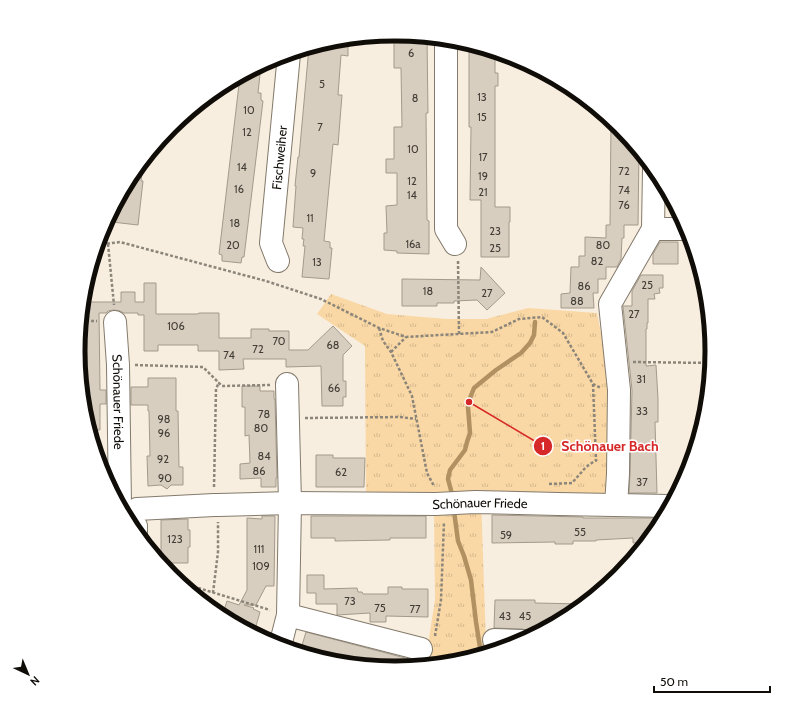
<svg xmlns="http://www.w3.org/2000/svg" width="790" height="702" font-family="Cabin,sans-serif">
	<defs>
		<pattern id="grass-tufts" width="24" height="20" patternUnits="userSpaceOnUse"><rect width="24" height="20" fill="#fad8a5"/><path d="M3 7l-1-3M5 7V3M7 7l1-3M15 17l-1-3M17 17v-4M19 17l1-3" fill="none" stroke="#d5b88d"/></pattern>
	</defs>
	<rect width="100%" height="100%" fill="#f8eedf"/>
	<path fill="url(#grass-tufts)" d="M331 294 387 314 447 319H486L528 308 597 313 610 378V495L481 496 486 644 487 653 457 662 418 666 429 638 435 600 434 512 433 493 366 494 365 346 317 314Z"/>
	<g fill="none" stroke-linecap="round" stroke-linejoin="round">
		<path stroke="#b19161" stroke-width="4.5" d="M452 494 448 479 450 470 465 450 467 442 470 433 468 407 470 398 474 388 496 370 521 353 530 343 534 335 535 322
			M454 511 458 541 464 556 471 580 476 622 481 654"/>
	</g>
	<path fill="#d8cebf" stroke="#a49a8c" d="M394 34 427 37 428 113H426L427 220 429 221V254L397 253V251L384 250V233H387L386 206 397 205V173H386V159H394V127H402L401 68H394Z
		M348 39V56L341 55 338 95H342L338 145 333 144 324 241 330 242V248H332L329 279 302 277 305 246H303L304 239H302L303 228 293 227 296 186H295L298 157H299L309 47 333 40Z
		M469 44 495 52V73H498V86H495V207H510V222H509V257H481V200H470L471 127H469Z
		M261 65 258 93H261V100L263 101 244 257H242L241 263 222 261V255L219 254 240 76Z
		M611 120 619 127 639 150 638 225H624V238H622L621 259 617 267H606V279H598V293H593L594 308H561V294L570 293 571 267H579V256H585V237L606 238V225H610Z
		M133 173 142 174 141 181H143L138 225 112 222 113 209Z
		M660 242H678V264H653V254Z
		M481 267 505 293 487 310 477 300 454 301V303H437V306H402V279L480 280Z
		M641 275H663V288H659L660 293 654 294 655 299H648V323H647V329H646V366L656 365 658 399V422H655L657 493H629L630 474 632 390 623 307V306H632V291Z
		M144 283H156V314H198L199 313H219V338H251V329H269V331H289V350H308L333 326 352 346 343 355V381H346V397H343V406H322L321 366 286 367V359H243L244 369 219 370V351H198V345H158V351H144V315H138V313H124L120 311 114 310 108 311 106 313H99L100 390H106V404H100V430H89L84 413 78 351 83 302H121V292H135V302H144Z
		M148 378H176V411H178L179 467H183V485H171L167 489 161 485 148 486 147 456H150L149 411H148V405H131V387H148Z
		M242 386H260V391H274V399H275L277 478H276V487H261V478L240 479V464L250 463 249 435 245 436V407H242Z
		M316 455H333V458H365L364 487H316Z
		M492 515 583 517V518H663L658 527 646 542 633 543V538L596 540V541H573V544H555V542L492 543Z
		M262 516H275L274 586H266L256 605H244L254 608 253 609 260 612 254 633 222 616 227 601 239 605 247 590V518L262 519Z
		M311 516H426V538H390V540L335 541V538H311Z
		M188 519V530H190V547H188V563H161V520Z
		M307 575H324V589L357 588 358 592H362L363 594H388V587H402V589H428V617L386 616V622H370V613L337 615V604H316V593H307Z
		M495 600H535V603L584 604 571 615 540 631H530L522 629 494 628Z
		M306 632 409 659 407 667 395 668 333 662 300 652Z"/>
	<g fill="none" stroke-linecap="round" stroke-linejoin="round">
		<g stroke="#837a6c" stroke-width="24">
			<g id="minor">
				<path d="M446 39V229L455 244"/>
				<path d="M653 229H688"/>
				<path id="s1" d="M278 261 271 243 289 54"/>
				<path id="s2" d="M115 322 118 365 120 506"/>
				<path d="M287 384 290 503 288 615 421 649"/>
				<path d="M616 505 618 474 619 390 610 304 653 229 654 169"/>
				<path id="s3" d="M137 509 214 505H218L290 503 436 504 475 502 558 504 670 506"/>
				<path d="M136 526V533"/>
				<path d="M494 640 522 641"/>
				<path d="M280 646 288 615"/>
			</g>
		</g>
		<path stroke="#8b857a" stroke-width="2.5" stroke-dasharray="3 2" stroke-linecap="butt" d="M108 244 114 305
			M97 245 120 242 266 281 321 299 379 328 406 337 492 332 519 319 542 317 563 333 593 384 601 388
			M458 261 459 334
			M81 321H97
			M379 328 383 341 391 352 412 396 427 473 434 486
			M391 352 406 337
			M633 362 711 363
			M135 365 203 367 222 386 270 385
			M593 384 596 460
			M305 418 400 417 416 419
			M549 484 572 483 586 467 596 460 599 462
			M214 487 216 389 219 382
			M179 582 270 610
			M213 593 218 552V522
			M435 636 441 600 444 522"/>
		<use href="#minor" stroke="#fff" stroke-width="22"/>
	</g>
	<g text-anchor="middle" stroke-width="3" stroke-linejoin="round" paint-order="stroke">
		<g font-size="11" fill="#423d36">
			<text x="411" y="57">6</text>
			<text x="322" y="88">5</text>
			<text x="482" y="101">13</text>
			<text x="415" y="102">8</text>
			<text x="249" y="114">10</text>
			<text x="482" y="121">15</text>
			<text x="320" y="131">7</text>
			<text x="247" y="136">12</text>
			<text x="413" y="153">10</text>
			<text x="483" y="161">17</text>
			<text x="242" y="171">14</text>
			<text x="624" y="175">72</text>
			<text x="313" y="177">9</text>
			<text x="483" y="180">19</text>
			<text x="412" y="185">12</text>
			<text x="239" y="193">16</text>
			<text x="624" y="194">74</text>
			<text x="483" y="196">21</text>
			<text x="412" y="199">14</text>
			<text x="624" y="209">76</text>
			<text x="310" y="222">11</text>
			<text x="235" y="227">18</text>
			<text x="495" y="235">23</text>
			<text x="413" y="248">16a</text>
			<text x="233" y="249">20</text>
			<text x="603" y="249">80</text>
			<text x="495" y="252">25</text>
			<text x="597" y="265">82</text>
			<text x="317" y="266">13</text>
			<text x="647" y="289">25</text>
			<text x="584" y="290">86</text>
			<text x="428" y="295">18</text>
			<text x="487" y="297">27</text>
			<text x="577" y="305">88</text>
			<text x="634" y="318">27</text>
			<text x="176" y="330">106</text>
			<text x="279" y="345">70</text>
			<text x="333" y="349">68</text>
			<text x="258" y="353">72</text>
			<text x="229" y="359">74</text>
			<text x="641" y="383">31</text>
			<text x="334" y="392">66</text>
			<text x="642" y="415">33</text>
			<text x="264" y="418">78</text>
			<text x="164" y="423">98</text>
			<text x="261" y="432">80</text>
			<text x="164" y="437">96</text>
			<text x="264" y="460">84</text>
			<text x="163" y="463">92</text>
			<text x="259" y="475">86</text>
			<text x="341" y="476">62</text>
			<text x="165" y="482">90</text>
			<text x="642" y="486">37</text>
			<text x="580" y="536">55</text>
			<text x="506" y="539">59</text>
			<text x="175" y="543">123</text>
			<text x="259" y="553">111</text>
			<text x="261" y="570">109</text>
			<text x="350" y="605">73</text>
			<text x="380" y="612">75</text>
			<text x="415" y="613">77</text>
			<text x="505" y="620">43</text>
			<text x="525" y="620">45</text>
		</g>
		<g font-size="13" fill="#100d08" stroke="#fff">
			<text dy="5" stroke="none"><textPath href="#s1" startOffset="105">Fischweiher</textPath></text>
			<text dy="5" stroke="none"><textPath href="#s2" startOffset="80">Schönauer Friede</textPath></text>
			<text dy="5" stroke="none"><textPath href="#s3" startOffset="343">Schönauer Friede</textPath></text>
		</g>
	</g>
	<path d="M0 0H790V702H0ZM85 351a310 310 0 1 1 620 0a310 310 0 1 1-620 0Z" fill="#fff" fill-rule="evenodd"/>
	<path fill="none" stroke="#100d08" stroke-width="5" d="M85 351a310 310 0 1 1 620 0a310 310 0 1 1-620 0Z"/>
	<path fill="none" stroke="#d62828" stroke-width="1.5" d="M469 402L543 446"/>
	<g fill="#d62828" stroke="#fff" stroke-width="1.5">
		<circle cx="469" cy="402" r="4"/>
		<circle cx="543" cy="446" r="10"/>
	</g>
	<g font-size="12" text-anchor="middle" font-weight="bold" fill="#fff">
		<text x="543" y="450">1</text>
	</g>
	<g font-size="14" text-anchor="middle" font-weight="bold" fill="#d62828" stroke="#fff" stroke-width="3" stroke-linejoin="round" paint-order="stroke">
		<text x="610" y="451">Schönauer Bach</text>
	</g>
	<g transform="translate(28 674) rotate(136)" stroke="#ffffff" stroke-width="3" paint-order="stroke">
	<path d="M0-3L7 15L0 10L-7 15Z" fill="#100d08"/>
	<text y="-6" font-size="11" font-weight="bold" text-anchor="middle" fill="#100d08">N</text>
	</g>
	<path d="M654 686v6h116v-6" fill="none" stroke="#100d08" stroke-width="2"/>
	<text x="660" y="686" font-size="12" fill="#100d08" stroke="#ffffff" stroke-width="3" paint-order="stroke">50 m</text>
</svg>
